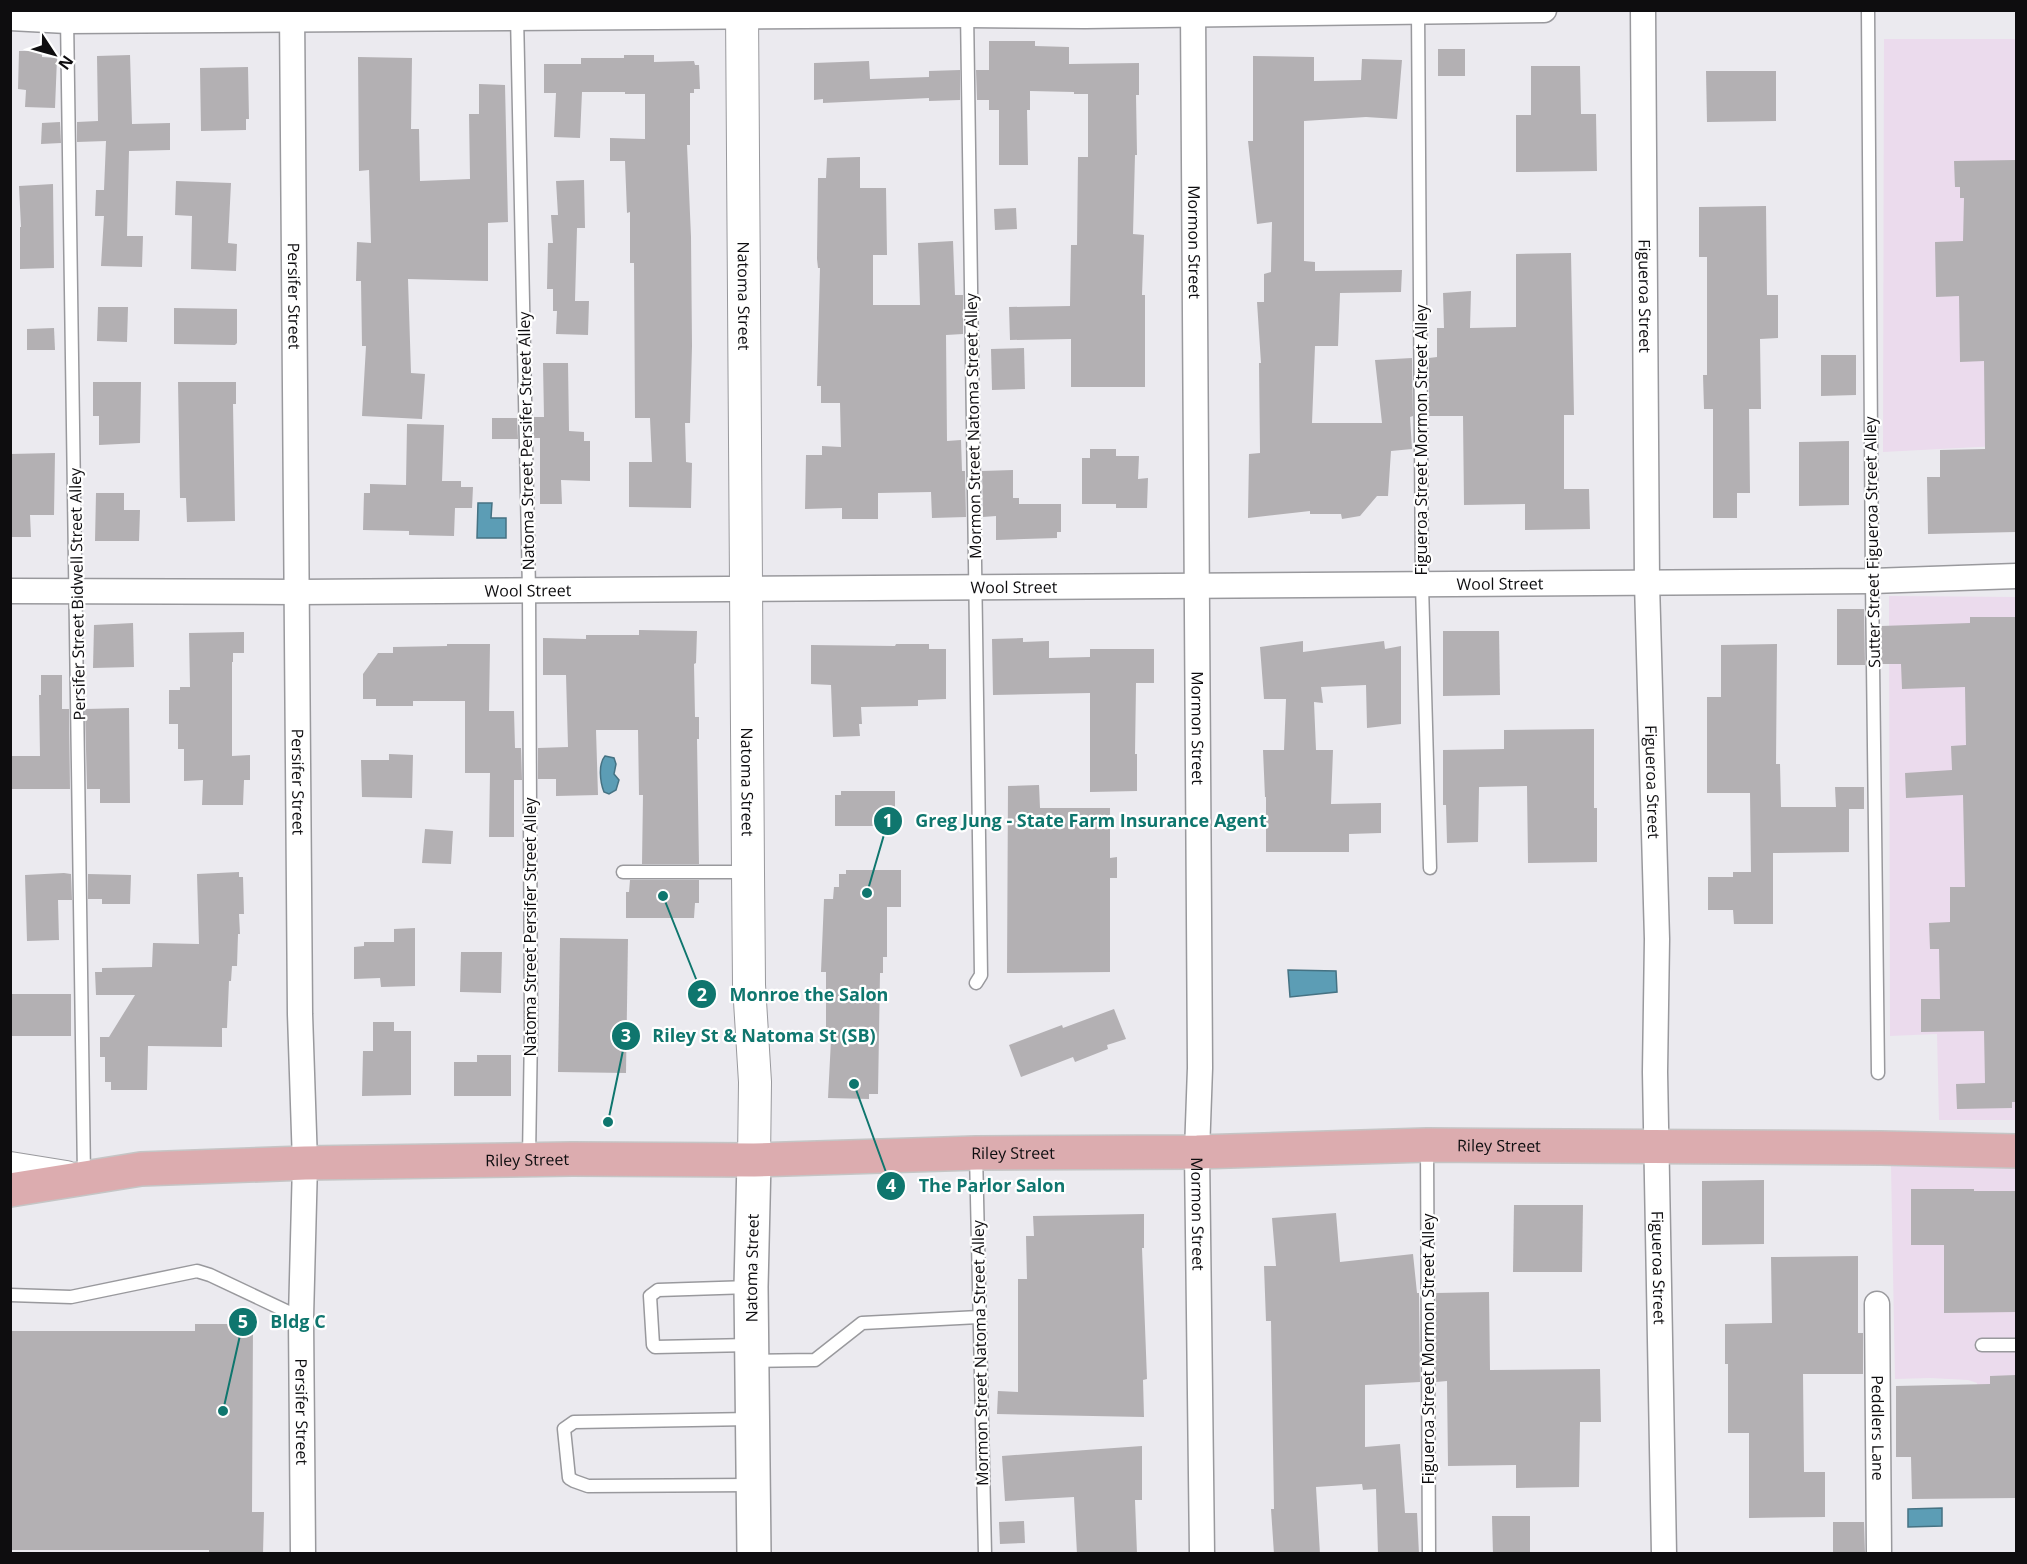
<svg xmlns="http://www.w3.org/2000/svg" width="2027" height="1564" viewBox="0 0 2027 1564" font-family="'Open Sans',sans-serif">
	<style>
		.commercial { fill: #ebdbed }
		.water { fill: #5c9db5; stroke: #457283; stroke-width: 1.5 }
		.building { fill: #b3b0b3 }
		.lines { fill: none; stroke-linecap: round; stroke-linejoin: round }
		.service-casing { stroke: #99999d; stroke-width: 15 }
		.minor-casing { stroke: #99999d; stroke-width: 27 }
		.tertiary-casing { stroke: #99999d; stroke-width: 34 }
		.secondary-casing { stroke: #99999d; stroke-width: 36 }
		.primary-casing { stroke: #c5c5c5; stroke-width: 36 }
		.service { stroke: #fff; stroke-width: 12 }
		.minor { stroke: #fff; stroke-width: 24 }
		.tertiary { stroke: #fff; stroke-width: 32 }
		.secondary { stroke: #fff; stroke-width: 33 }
		.primary { stroke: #dcacaf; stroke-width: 33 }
		.labels { text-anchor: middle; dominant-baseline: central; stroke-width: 4.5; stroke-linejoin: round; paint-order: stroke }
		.street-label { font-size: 16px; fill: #0e0d0f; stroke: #fff }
		.leader { fill: none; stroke: #0f766e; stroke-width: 2 }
		.callout-dot { fill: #0f766e; stroke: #fff; stroke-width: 2 }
		.mark-label { font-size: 18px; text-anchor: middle; font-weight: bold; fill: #fff }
		.callout-label { font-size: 18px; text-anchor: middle; font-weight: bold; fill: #0f766e; stroke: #fff; stroke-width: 4.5; stroke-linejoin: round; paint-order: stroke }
	</style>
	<rect width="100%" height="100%" fill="#ebeaef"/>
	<g class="commercial">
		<polygon points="1884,39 2016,39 2016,445 1883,452"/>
		<polygon points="1889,596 2016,597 2016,1120 1939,1120 1937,1034 1890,1036"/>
		<polygon points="1891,1166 2016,1167 2016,1436 1977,1436 1977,1383 1968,1380 1930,1378 1895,1379"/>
	</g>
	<g class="water">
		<polygon points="478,503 492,503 491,518 506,518 506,538 477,538"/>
		<path d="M605 756 614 758 616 764 614 774 619 780 616 790 609 794 604 792C600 782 598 764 605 756Z"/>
		<polygon points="1288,970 1336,971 1337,992 1290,997"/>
		<polygon points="1942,1508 1942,1526 1908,1527 1908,1509"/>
	</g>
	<g class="building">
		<polygon points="989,41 1035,41 1035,46 1069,47 1069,64 1139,63 1139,95 1136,95 1137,155 1135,155 1133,234 1144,235 1142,295 1145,295 1145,387 1071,387 1071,339 1010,340 1009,307 1070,306 1071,245 1077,245 1078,157 1088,157 1088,94 1074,94 1074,92 1030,91 1030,110 1027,110 1028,165 999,165 999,110 989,110 989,100 977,100 976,70 989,70"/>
		<rect x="1438" y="49" width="27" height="27"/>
		<polygon points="19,51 42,51 42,57 57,58 55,108 25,107 26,90 18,89"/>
		<polygon points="130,55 132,124 170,123 170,150 129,151 127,236 143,236 142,267 101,266 104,216 95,216 96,190 104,190 106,141 77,142 77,122 98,121 97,56"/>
		<polygon points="624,55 654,55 654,62 694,61 695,65 699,65 700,89 694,89 694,93 690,93 690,145 687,145 691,237 692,346 690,423 685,423 686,462 692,463 691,508 629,507 629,462 652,462 650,418 635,418 634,263 630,263 630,212 627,213 625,161 610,161 610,138 645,139 645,94 625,94 625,92 582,92 580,138 554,137 556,93 544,93 544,64 581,64 581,58 624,58"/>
		<polygon points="1253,56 1314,57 1314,81 1361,80 1362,59 1402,60 1397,119 1366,117 1304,121 1304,261 1315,262 1315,271 1402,270 1401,292 1340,293 1338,346 1315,346 1312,423 1382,423 1375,360 1412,358 1413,416 1410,417 1412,449 1391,451 1388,496 1377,496 1360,516 1342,519 1341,514 1310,514 1310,511 1248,518 1249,454 1260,453 1259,363 1261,363 1257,302 1264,302 1264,274 1271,272 1272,222 1257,224 1248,141 1253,141"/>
		<polygon points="358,57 412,58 411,129 419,129 420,181 470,179 469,114 479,114 479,84 505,85 508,222 488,223 488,281 408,279 411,373 425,374 422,419 362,416 366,346 362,346 361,281 356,281 357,242 371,243 369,170 359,171"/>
		<polygon points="869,61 870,79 929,77 929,71 960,70 960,100 929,101 929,98 823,103 823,99 814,100 814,63"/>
		<polygon points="1531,66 1580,66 1581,114 1596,114 1597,171 1516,172 1516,115 1531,115"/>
		<polygon points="248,67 249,119 246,119 246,130 201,131 200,68"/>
		<polygon points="1706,71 1776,71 1776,121 1707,122"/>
		<polygon points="60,122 61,143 41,144 42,123"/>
		<polygon points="860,157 860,188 886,188 887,255 873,255 873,305 920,305 918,243 953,241 955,295 963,295 963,334 946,335 947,441 961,440 962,471 965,471 966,517 932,518 931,492 878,493 878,519 842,519 842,508 805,509 806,455 822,455 822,446 841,447 840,403 821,403 821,386 817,386 820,268 818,268 817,259 818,178 826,178 827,158"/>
		<polygon points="2016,160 2016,532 1928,534 1927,477 1940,477 1940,450 1985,449 1984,361 1960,362 1959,296 1936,297 1935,242 1963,241 1964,198 1960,198 1960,187 1955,187 1954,161"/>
		<polygon points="584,180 585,228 577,228 575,301 589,301 588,335 556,334 557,311 553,311 553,289 547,289 548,243 553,243 551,215 558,215 556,181"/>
		<polygon points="176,181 231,183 228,243 237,244 236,271 191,269 192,216 175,215"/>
		<polygon points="53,184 54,268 20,269 20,227 21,227 19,186"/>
		<polygon points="1766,206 1767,295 1778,295 1778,338 1760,339 1761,409 1749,409 1750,493 1737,493 1737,518 1713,518 1713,409 1704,409 1703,375 1707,375 1707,257 1699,257 1699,207"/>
		<polygon points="1016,208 1017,229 995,230 994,209"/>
		<polygon points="1571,253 1574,415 1564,415 1564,489 1589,489 1590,529 1525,530 1525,504 1464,505 1463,416 1429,416 1429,358 1437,357 1437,328 1444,328 1443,293 1471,291 1470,328 1516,327 1516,254"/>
		<polygon points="98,307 128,307 127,342 97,341"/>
		<polygon points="174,308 237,309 237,343 235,345 174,344"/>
		<polygon points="54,328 55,350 27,350 27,329"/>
		<polygon points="1024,348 1025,389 992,390 991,349"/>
		<polygon points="1821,355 1856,355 1856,395 1821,396"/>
		<polygon points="543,363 568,363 569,431 584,432 584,441 590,441 590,481 561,480 562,504 540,504 540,438 534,438 534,417 544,417"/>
		<polygon points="93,382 141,382 140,443 99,445 99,416 93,416"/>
		<polygon points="178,382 236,382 236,404 233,404 235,521 187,522 186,498 180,498"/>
		<polygon points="492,418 517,418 518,439 492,439"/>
		<polygon points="407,424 444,425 442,481 461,481 461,487 473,487 472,508 455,508 454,536 409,535 409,531 363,530 364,493 370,493 370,484 406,485"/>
		<polygon points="1849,441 1849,505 1799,506 1799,442"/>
		<polygon points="1090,449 1116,449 1116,456 1139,456 1138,479 1148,478 1147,508 1116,508 1116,504 1082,504 1082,458 1090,458"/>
		<polygon points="55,453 54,515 30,515 31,537 10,537 10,454"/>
		<polygon points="1013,470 1013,498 1019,498 1019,504 1061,504 1061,532 1057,532 1057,538 996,540 996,516 983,517 982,471"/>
		<polygon points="96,493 124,493 124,510 140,510 139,541 95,541"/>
		<polygon points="1837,609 1864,609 1865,665 1837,665"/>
		<polygon points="1970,617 2016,617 2016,1102 2012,1102 2012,1108 1957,1109 1956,1084 1985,1083 1984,1031 1921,1032 1921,999 1940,999 1939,949 1930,949 1929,923 1950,922 1950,887 1965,887 1963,795 1906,798 1905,773 1952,770 1951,746 1966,745 1965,687 1902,689 1901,664 1881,664 1881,626 1970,623"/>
		<polygon points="133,623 134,667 93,668 94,625"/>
		<polygon points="639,630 697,631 696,663 694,664 695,717 699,717 699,739 697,739 699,864 642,864 643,795 639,795 638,730 596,730 598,795 556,796 556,779 538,779 538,748 568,747 566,675 543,675 543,638 586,639 586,635 639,635"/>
		<polygon points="1443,631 1499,631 1500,695 1443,696"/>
		<polygon points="244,632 244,653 233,653 233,662 232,662 232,756 250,755 250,780 244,780 243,805 202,805 203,780 184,781 184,749 178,749 178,724 169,724 169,690 180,690 180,687 190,687 189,633"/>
		<polygon points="1023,638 1023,642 1049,641 1049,658 1090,657 1090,649 1154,649 1154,683 1136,683 1135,754 1137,754 1137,791 1090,792 1090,693 993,695 992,639"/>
		<polygon points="1303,641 1303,652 1384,641 1385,649 1401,646 1401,724 1367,728 1366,685 1321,687 1323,703 1314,702 1316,750 1333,750 1331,804 1381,803 1381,833 1349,834 1349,852 1266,852 1266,797 1265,797 1263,750 1284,750 1286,699 1264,699 1260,647"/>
		<polygon points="447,644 490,644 489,711 514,711 515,748 521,748 522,780 514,780 514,837 489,837 490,773 465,773 465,701 413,701 413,706 376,706 376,699 363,699 363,674 378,653 393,653 393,647 447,646"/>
		<polygon points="896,644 929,644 929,649 946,649 946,699 918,700 918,706 861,707 862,724 859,724 860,736 833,737 831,685 811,684 811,645 895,646"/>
		<polygon points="1777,644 1776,764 1780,764 1781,807 1836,807 1835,787 1864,787 1864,809 1849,809 1849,852 1773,853 1773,924 1734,924 1733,910 1708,910 1708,877 1733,877 1733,872 1751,872 1750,793 1707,793 1707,697 1721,697 1721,645"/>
		<polygon points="41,675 62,675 62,709 69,709 70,789 10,789 10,756 40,756 39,695 41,695"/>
		<polygon points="129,708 130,803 100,803 100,789 87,789 85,709"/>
		<polygon points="1594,729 1594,808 1597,808 1597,862 1528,863 1527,786 1479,787 1478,842 1447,843 1446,805 1443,805 1443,750 1504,749 1504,730"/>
		<polygon points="389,754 413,755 412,798 362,797 361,760 389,760"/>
		<polygon points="1039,785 1040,808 1110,808 1110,858 1117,857 1117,878 1110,878 1110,972 1007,973 1008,786"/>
		<polygon points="841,791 895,791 895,826 835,826 835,795 841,795"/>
		<polygon points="425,829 453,831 451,864 422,863"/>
		<polygon points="846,870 901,870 901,907 887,907 887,957 883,957 883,973 880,973 878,1094 869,1094 869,1099 828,1098 831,1040 826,1040 826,972 821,972 824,899 833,899 834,887 839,887 839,874 846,874"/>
		<polygon points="239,872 239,877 243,877 244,914 239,914 240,934 238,934 237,966 232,966 231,981 229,981 227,1028 222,1028 222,1047 148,1046 147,1090 111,1090 111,1082 105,1082 105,1057 100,1057 100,1037 109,1037 135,995 96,995 95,972 102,972 102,968 152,967 153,943 199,944 197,874"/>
		<polygon points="64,873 71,874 72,900 58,900 59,940 27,941 25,875"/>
		<polygon points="88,874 131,875 130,904 102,904 102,899 88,899"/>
		<polygon points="630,880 699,880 699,903 695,903 694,918 626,918 626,892 629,892"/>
		<polygon points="415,928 415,986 381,987 380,978 354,979 354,947 364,946 364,942 394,942 394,929"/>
		<polygon points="560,938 628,939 626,1073 558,1072"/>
		<polygon points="461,952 502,952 501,993 460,992"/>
		<rect x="10" y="994" width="61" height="42"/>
		<polygon points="1114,1009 1126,1039 1107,1045 1108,1049 1075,1062 1073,1057 1021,1077 1009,1045 1062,1025 1063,1028"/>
		<polygon points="373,1022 394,1022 394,1031 411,1031 411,1095 362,1096 363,1051 373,1051"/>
		<polygon points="477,1055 511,1055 511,1096 454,1096 454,1062 477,1062"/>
		<polygon points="1764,1180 1764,1244 1702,1245 1702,1181"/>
		<polygon points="1911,1189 1974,1189 1974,1191 2016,1191 2016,1312 1944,1313 1944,1245 1911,1245"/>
		<polygon points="1514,1205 1583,1205 1582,1272 1513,1272"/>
		<polygon points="1336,1213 1340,1262 1413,1254 1417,1293 1419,1293 1420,1382 1365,1385 1365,1447 1400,1444 1405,1513 1417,1513 1419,1554 1378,1554 1376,1489 1363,1490 1362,1484 1316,1487 1320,1554 1274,1554 1271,1509 1274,1509 1271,1321 1266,1321 1264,1266 1276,1266 1272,1218"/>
		<polygon points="1144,1214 1144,1248 1142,1248 1147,1379 1143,1380 1144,1417 997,1414 998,1391 1018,1392 1018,1279 1027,1279 1026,1236 1034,1236 1033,1216"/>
		<polygon points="1858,1256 1858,1333 1863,1333 1863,1374 1803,1374 1804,1472 1825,1472 1825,1517 1749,1518 1749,1433 1728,1433 1728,1364 1725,1364 1725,1324 1772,1323 1771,1257"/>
		<polygon points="1489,1292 1490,1370 1600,1369 1601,1422 1580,1422 1579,1487 1516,1488 1516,1465 1448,1466 1447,1381 1436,1382 1436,1293"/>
		<polygon points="195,1324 253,1324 252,1512 264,1512 263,1554 209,1554 209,1550 10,1550 10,1331 195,1331"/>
		<polygon points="2016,1375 2016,1498 1912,1499 1911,1457 1896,1457 1896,1386 1990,1384 1990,1376"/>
		<polygon points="1142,1446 1142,1500 1135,1500 1137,1554 1077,1554 1074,1497 1005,1501 1002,1456"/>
		<polygon points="1492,1516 1530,1516 1530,1554 1493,1554"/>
		<polygon points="1024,1521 1025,1543 1000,1544 999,1522"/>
		<polygon points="1833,1522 1864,1522 1865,1554 1833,1554"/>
	</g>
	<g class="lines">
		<g class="service-casing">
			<g id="service">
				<polyline points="1418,10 1422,585 1430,868"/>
				<polyline points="1868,10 1872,581 1878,1073"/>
				<polyline points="967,11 981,975 976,983"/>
				<polyline points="517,15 529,590 531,1030 529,1158"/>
				<polyline points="67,17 84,1176"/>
				<polyline points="623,872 747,872"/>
				<polyline points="1427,1147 1429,1554"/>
				<polyline points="976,1153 985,1554"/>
				<polyline points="750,1287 658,1290 650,1296 653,1345 655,1347 750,1345"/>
				<polyline points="10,1295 71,1297 197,1271 210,1275 301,1318"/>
				<polyline points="1982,1345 2016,1345"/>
				<polyline points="753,1361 815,1360 862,1323 979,1317"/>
				<polyline points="751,1419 574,1422 564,1429 569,1478 574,1481 588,1486 752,1485"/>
			</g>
		</g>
		<g class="minor-casing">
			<g id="minor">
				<path id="s1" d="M292 10 300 1014 305 1163 301 1318 303 1554"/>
				<path id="s2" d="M1193 10 1200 1068 1197 1152 1202 1554"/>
				<path id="s3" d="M1643 10 1647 583 1657 939 1655 1072 1664 1554"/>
				<polyline points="10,18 67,21 967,15 1085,16 1544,10"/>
				<path id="s4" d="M10 591 297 592 1872 581 2016 576"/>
				<path id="s5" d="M1877 1304 1879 1554"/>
			</g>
		</g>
		<g class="tertiary-casing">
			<g id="tertiary">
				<path id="s6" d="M742 10 748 872 749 985 755 1082 754 1160"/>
				<polyline points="10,1168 66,1177"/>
			</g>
		</g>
		<g class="secondary-casing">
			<g id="secondary">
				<path id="s7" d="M754 1554 751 1287 754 1160"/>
			</g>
		</g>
		<g class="primary-casing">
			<g id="primary">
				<path id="s8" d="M10 1190 141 1169 305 1163 572 1159 754 1160 976 1153 1197 1152 1427 1145 1881 1148 2016 1151"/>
			</g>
		</g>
		<use href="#service" class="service"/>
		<use href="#minor" class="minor"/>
		<use href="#tertiary" class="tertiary"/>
		<use href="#secondary" class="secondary"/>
		<use href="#primary" class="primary"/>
	</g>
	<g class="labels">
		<g class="street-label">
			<text stroke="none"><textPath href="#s2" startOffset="232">Mormon Street</textPath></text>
			<text stroke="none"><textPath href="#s1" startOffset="286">Persifer Street</textPath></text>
			<text stroke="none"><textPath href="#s6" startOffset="286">Natoma Street</textPath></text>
			<text stroke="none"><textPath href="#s3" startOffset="286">Figueroa Street</textPath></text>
			<text transform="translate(973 426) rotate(-91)">Mormon Street Natoma Street Alley</text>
			<text transform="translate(1421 440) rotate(-90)">Figueroa Street Mormon Street Alley</text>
			<text transform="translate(526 441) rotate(-91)">Natoma Street Persifer Street Alley</text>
			<text transform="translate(1872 542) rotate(-91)">Sutter Street Figueroa Street Alley</text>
			<text stroke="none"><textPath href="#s4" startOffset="1490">Wool Street</textPath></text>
			<text stroke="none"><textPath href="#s4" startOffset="1004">Wool Street</textPath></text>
			<text stroke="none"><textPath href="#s4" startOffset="518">Wool Street</textPath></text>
			<text transform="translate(77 594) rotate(-91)">Persifer Street Bidwell Street Alley</text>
			<text stroke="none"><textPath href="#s2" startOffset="718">Mormon Street</textPath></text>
			<text stroke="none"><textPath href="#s1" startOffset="772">Persifer Street</textPath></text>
			<text stroke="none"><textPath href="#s6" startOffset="772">Natoma Street</textPath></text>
			<text stroke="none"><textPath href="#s3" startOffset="772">Figueroa Street</textPath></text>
			<text transform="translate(530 927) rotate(-90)">Natoma Street Persifer Street Alley</text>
			<text stroke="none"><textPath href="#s8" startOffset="1491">Riley Street</textPath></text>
			<text stroke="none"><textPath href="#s8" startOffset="1005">Riley Street</textPath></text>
			<text stroke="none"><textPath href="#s8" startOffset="519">Riley Street</textPath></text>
			<text stroke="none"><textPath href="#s2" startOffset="1204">Mormon Street</textPath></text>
			<text stroke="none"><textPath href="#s7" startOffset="286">Natoma Street</textPath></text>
			<text stroke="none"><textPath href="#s3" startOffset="1258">Figueroa Street</textPath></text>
			<text transform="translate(1428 1349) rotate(-90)">Figueroa Street Mormon Street Alley</text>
			<text transform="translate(980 1353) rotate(-91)">Mormon Street Natoma Street Alley</text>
			<text stroke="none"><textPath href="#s1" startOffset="1402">Persifer Street</textPath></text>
			<text stroke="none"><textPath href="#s5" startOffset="124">Peddlers Lane</textPath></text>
		</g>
	</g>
	<path class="leader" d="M867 893L888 821M663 896L702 994M608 1122L626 1036M854 1084L891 1186M223 1411L243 1322"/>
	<g class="callout-dot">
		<circle cx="867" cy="893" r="6"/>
		<circle cx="663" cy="896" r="6"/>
		<circle cx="608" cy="1122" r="6"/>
		<circle cx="854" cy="1084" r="6"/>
		<circle cx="223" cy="1411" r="6"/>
		<circle cx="888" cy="821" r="15"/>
		<circle cx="702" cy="994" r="15"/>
		<circle cx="626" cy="1036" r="15"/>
		<circle cx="891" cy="1186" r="15"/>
		<circle cx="243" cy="1322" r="15"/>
	</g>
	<g class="mark-label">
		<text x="888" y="827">1</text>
		<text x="702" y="1001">2</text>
		<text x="626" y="1042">3</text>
		<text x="891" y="1192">4</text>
		<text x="243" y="1328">5</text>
	</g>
	<g class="callout-label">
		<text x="1091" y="827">Greg Jung - State Farm Insurance Agent</text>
		<text x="809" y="1001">Monroe the Salon</text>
		<text x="764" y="1042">Riley St &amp; Natoma St (SB)</text>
		<text x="992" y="1192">The Parlor Salon</text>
		<text x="298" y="1328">Bldg C</text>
	</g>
	<rect width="2027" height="1564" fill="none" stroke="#0e0d0f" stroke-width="24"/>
	<g transform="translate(54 54) rotate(126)" stroke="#ffffff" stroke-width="4.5" paint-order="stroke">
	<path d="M0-4.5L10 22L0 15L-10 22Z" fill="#0e0d0f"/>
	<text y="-9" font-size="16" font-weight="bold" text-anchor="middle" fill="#0e0d0f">N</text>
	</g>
</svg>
